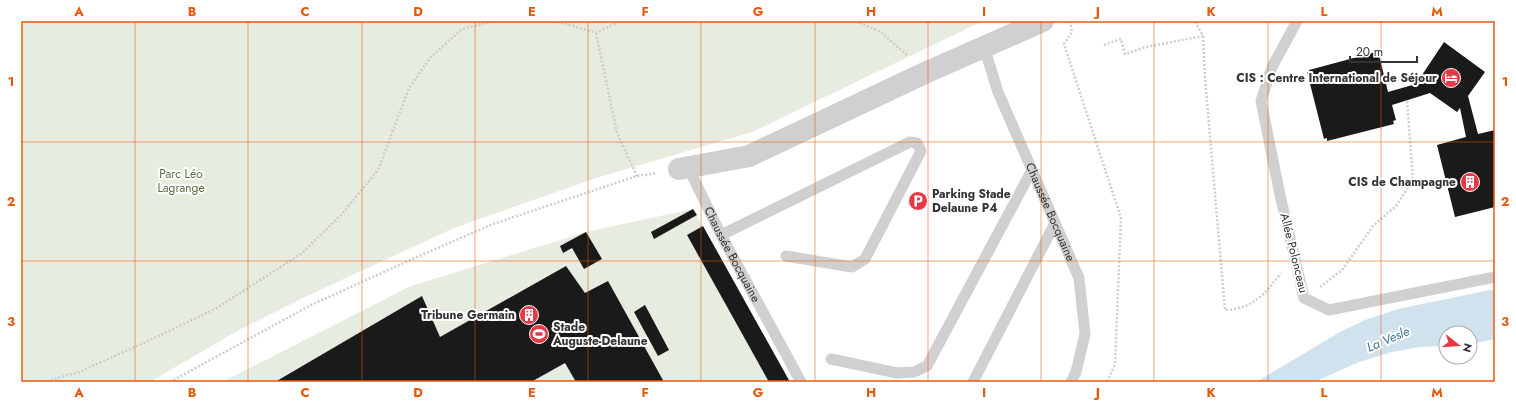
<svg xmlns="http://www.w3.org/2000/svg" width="1516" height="403" viewBox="0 0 1516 403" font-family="Jost,sans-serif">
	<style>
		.green { fill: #e6ecdf }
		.water { fill: #cfe2ee }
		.building { fill: #1a1a1a }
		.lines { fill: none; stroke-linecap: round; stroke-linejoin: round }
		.path { stroke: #cdcdcd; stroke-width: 2.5; stroke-dasharray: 2 2; stroke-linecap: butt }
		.service { stroke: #d0d0d0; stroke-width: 11 }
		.minor { stroke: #d0d0d0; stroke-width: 22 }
		.grid { fill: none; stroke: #e8590c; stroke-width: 1; stroke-opacity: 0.55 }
		.labels { text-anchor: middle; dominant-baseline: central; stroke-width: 4; stroke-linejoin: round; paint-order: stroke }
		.poi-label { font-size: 12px; font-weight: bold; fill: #333; stroke: #fff; text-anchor: end }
		.park-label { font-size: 12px; fill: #56703f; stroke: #fff }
		.street-label { font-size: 12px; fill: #333; stroke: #fff }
		.water-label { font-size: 13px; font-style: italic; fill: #3f7597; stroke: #fff }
		.neatline { fill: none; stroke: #e8590c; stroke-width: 1.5 }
		.grid-label { font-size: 13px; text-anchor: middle; font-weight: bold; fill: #e8590c }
	</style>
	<rect width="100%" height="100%" fill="#fff"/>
	<g class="green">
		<polygon points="21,21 983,21 752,132 596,178 454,228 305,297 237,331 150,382 21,382"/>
		<polygon points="693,209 789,382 222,382 411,286 586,232"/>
	</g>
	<polygon class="water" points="1495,289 1495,339 1470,344 1470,333 1446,333 1446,346 1420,347 1392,352 1359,362 1314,382 1256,382 1340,332 1365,320 1398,309"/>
	<g class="building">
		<polygon points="1444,42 1485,72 1468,96 1478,134 1495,130 1495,207 1455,217 1437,145 1466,137 1460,108 1457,112 1430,93 1392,105 1396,120 1393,121 1394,124 1327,141 1327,138 1324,139 1307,72 1309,72 1309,70 1376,52 1377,55 1379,55 1388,92 1416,84"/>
		<polygon points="693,209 697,215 654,239 651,232"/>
		<polygon points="703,226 790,382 769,382 687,235"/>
		<polygon points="586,232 602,259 584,269 572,248 563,253 560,246"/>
		<polygon points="566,266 585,293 608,281 664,382 576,382 565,363 531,382 275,382 422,296 440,337"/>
		<polygon points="645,305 669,350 658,356 634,312"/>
	</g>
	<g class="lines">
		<g class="path">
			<polyline points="541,21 560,22 596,33 620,21"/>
			<polyline points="856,21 881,32 908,56"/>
			<polyline points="1070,21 1072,32 1064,44 1121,218 1115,364 1107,382"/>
			<polyline points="596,33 617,133 637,176"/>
			<path d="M1203 36 1205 78 1225 310C1253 309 1265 294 1281 273"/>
			<polyline points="1104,45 1121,39 1125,54 1146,47 1203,36 1195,21"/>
			<polyline points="1320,287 1342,270 1373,226 1396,206 1413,180 1407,100"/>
			<polyline points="43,382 79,372 148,341 215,309 301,254 341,215 378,170 409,88 431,57 462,29 495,21"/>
			<polyline points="170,382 311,305 417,257 493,224 637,176 657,173"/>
		</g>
		<g class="service">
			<polyline points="1297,21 1272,67 1261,101 1280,195 1304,298 1329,310 1495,277"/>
			<path id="s1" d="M984 47 998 92 1079 278 1085 334 1076 372 1071 382"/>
			<path id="s2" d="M688 167 721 235 801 382"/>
			<polyline points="721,235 910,142 917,143 921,151 865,259 852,267 786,256"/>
			<polyline points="831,359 897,373 914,372 927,366 1032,170"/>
			<polyline points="973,382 1055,223"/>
		</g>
		<polyline class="minor" points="679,169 749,156 927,72 1043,21"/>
	</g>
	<path class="grid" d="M135 21V382M248 21V382M362 21V382M475 21V382M588 21V382M701 21V382M815 21V382M928 21V382M1041 21V382M1154 21V382M1268 21V382M1381 21V382M21 142H1495M21 261H1495"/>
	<defs>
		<g id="hotel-disc" transform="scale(1)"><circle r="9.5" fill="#e63946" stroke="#fff"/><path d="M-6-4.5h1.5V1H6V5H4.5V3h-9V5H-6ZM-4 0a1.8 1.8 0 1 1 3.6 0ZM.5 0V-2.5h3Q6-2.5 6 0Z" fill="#fff"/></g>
		<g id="building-disc" transform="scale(1)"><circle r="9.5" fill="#e63946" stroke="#fff"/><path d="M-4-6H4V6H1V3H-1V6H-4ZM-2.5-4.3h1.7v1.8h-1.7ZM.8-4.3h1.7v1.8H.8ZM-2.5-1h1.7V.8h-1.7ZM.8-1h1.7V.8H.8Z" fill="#fff"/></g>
		<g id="parking-disc" transform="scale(1)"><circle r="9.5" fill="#e63946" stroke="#fff"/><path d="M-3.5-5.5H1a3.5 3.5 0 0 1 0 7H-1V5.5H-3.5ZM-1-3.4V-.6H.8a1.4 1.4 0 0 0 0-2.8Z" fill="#fff"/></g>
		<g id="stadium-disc" transform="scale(1)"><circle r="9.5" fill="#e63946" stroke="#fff"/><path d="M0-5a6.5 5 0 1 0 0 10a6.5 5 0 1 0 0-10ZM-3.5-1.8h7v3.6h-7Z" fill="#fff"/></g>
	</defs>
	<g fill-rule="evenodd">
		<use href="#hotel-disc" x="1451" y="78"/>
		<use href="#building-disc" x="1470" y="182"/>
		<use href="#parking-disc" x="918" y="201"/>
		<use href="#building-disc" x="529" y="315"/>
		<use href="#stadium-disc" x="539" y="334"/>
	</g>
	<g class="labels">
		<g class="poi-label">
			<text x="1437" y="78">CIS : Centre International de Séjour</text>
			<text x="1456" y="182">CIS de Champagne</text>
			<text x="932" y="194" text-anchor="start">Parking Stade<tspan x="932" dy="14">Delaune P4</tspan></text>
			<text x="515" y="315">Tribune Germain</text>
			<text x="553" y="327" text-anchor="start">Stade<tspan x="553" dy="14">Auguste-Delaune</tspan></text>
		</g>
		<g class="park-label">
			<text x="181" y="174">Parc Léo<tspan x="181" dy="14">Lagrange</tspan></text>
		</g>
		<g class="street-label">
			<text stroke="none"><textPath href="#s1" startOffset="178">Chaussée Bocquaine</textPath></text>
			<text transform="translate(1294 253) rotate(76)">Allée Polonceau</text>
			<text stroke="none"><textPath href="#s2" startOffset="98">Chaussée Bocquaine</textPath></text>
		</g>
		<g class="water-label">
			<text transform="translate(1388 339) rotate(-23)">La Vesle</text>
		</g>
	</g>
	<rect width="1516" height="403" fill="none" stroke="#ffffff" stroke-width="44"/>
	<g transform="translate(1458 345) rotate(107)"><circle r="19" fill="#ffffff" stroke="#adadad"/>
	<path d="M0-3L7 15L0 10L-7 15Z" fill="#e63946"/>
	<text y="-6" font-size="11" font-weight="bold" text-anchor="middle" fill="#333333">N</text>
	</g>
	<path d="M1350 56v6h67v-6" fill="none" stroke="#333333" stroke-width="2"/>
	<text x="1356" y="56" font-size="12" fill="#333333" stroke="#ffffff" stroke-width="3" paint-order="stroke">20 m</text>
	<rect x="22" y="22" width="1472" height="359" class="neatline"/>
	<g class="grid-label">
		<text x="79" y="16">A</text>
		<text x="192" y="16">B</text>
		<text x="305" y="16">C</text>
		<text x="418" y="16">D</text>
		<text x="532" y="16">E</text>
		<text x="645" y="16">F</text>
		<text x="758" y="16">G</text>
		<text x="871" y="16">H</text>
		<text x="984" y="16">I</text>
		<text x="1098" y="16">J</text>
		<text x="1211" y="16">K</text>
		<text x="1324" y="16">L</text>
		<text x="1437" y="16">M</text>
		<text x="11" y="86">1</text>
		<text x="1505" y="86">1</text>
		<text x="11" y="206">2</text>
		<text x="1505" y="206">2</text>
		<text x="11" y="326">3</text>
		<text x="1505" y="326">3</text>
		<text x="79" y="397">A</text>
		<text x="192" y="397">B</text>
		<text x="305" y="397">C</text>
		<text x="418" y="397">D</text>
		<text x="532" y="397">E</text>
		<text x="645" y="397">F</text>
		<text x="758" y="397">G</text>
		<text x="871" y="397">H</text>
		<text x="984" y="397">I</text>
		<text x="1098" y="397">J</text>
		<text x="1211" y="397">K</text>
		<text x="1324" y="397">L</text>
		<text x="1437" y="397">M</text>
	</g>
</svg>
